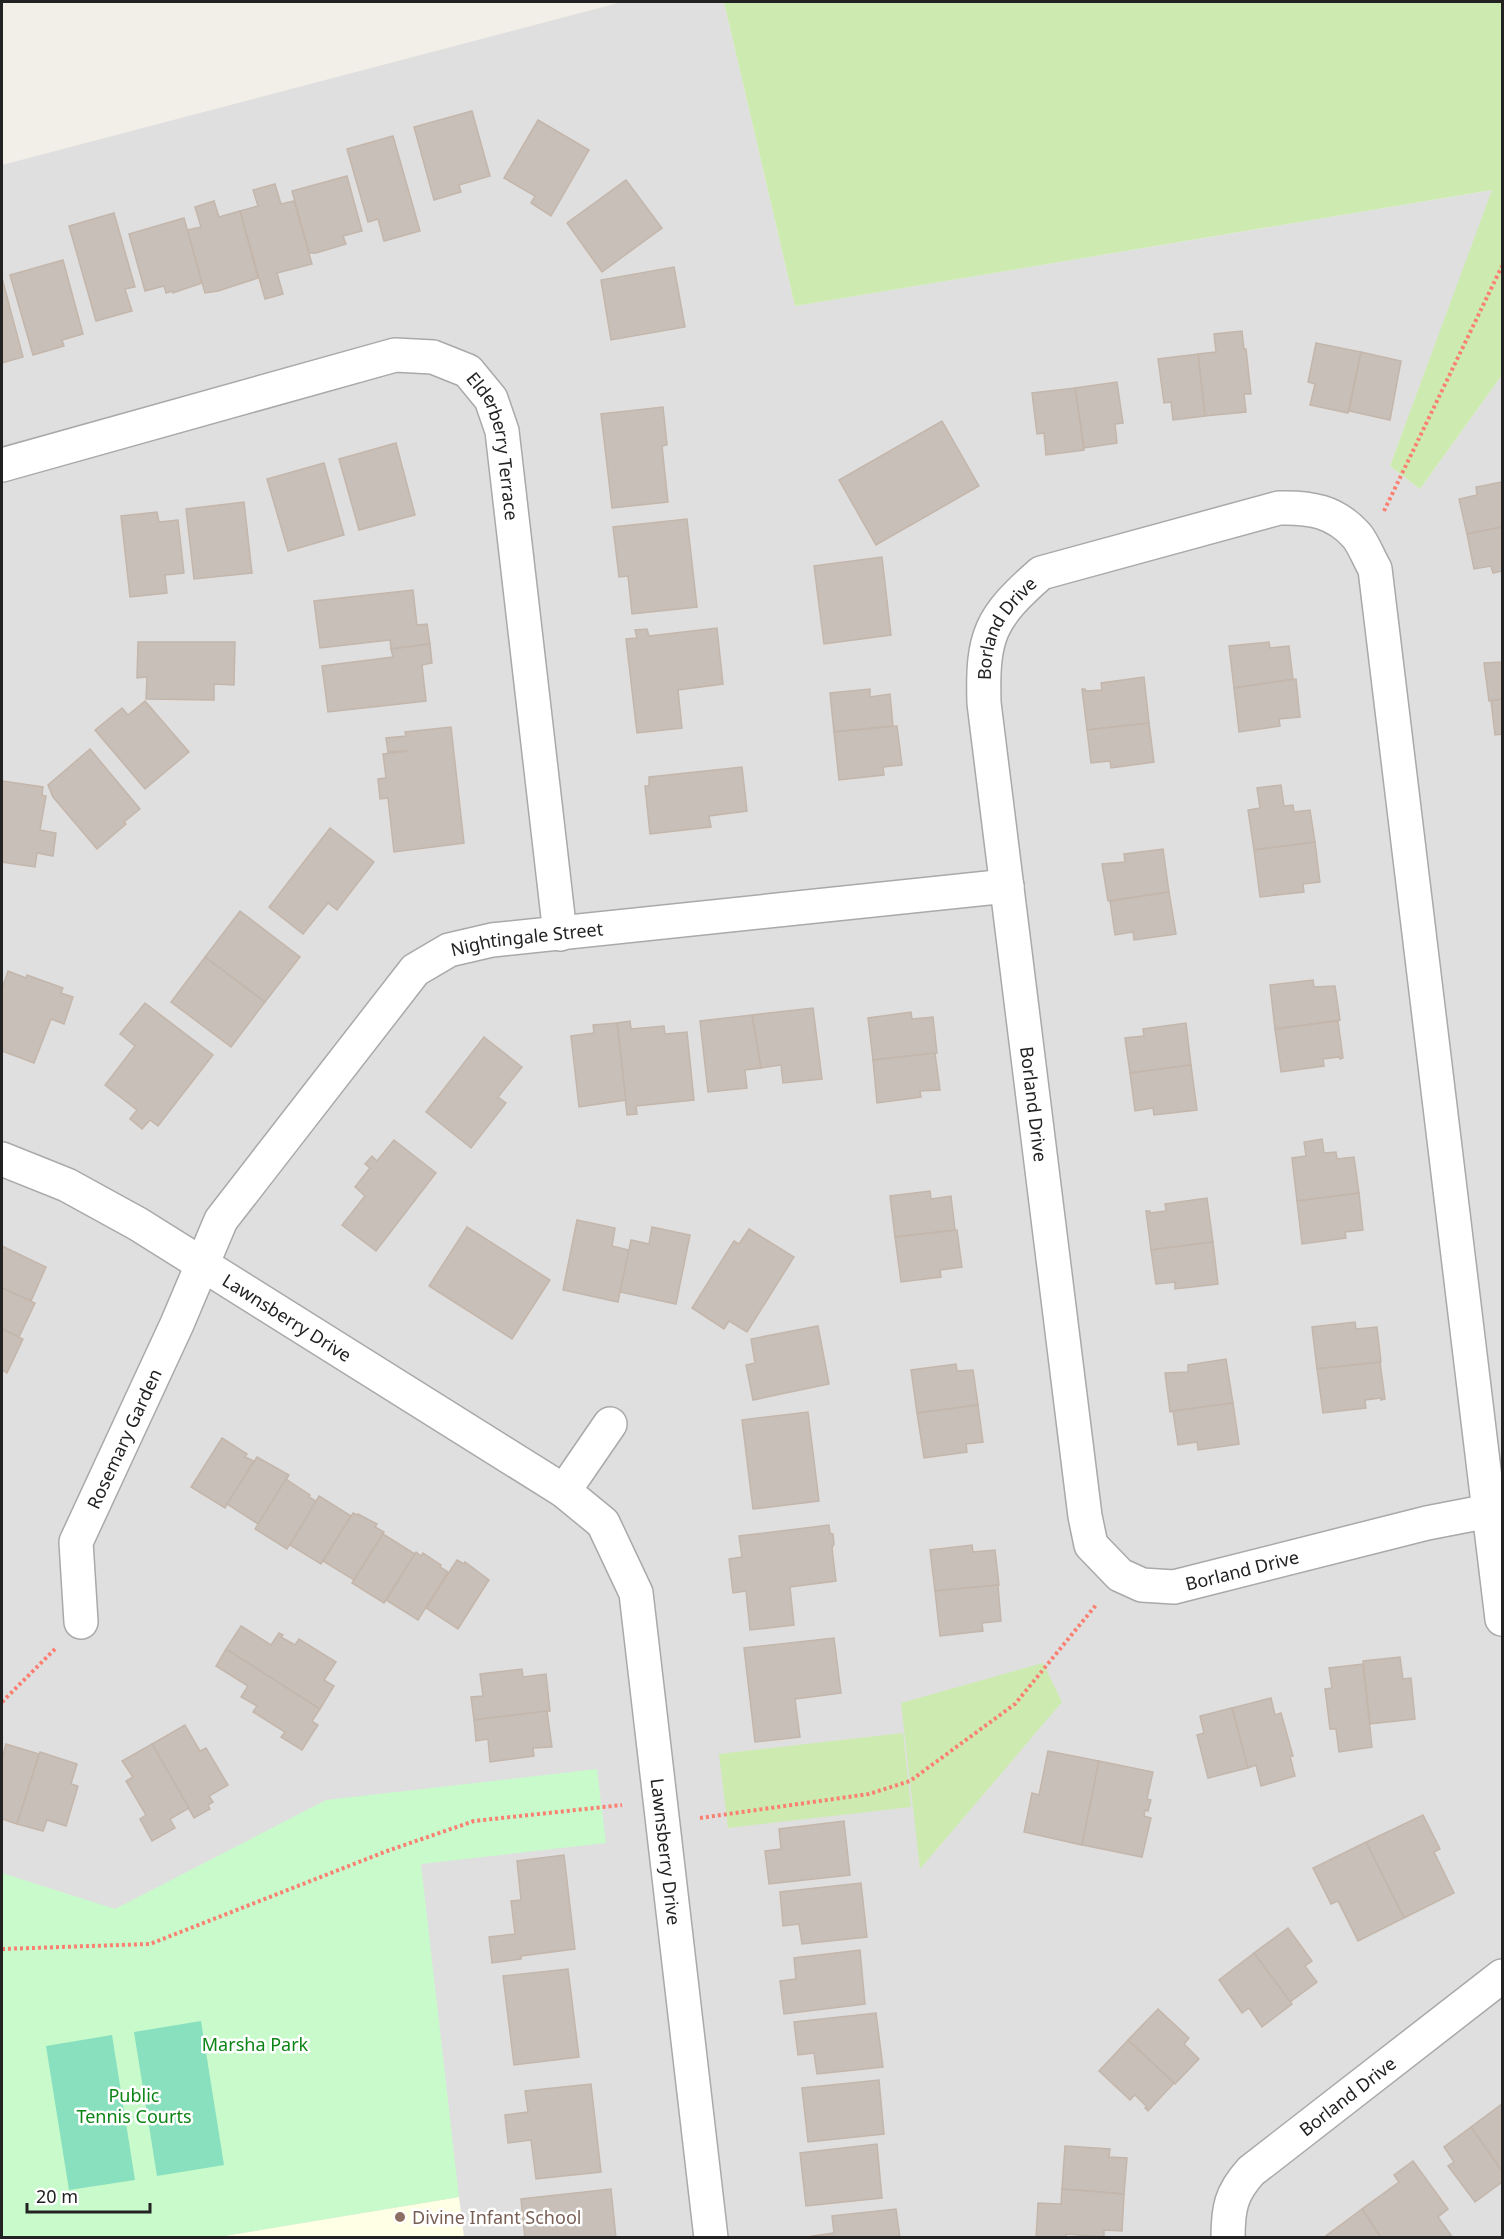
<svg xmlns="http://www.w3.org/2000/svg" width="1504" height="2239" viewBox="0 0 1504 2239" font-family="'Noto Sans',sans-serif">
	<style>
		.residential { fill: #e0dfdf }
		.education { fill: #ffffe5 }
		.grass { fill: #cdebb0 }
		.park { fill: #c8facc }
		.pitch { fill: #88e0be }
		.building { fill: #c7bfb8; stroke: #c4b6ab; stroke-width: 1.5 }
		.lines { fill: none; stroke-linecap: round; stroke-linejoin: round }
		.street-casing { stroke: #a9a9a9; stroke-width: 36 }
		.path { stroke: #fa8072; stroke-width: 4; stroke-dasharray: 3 3; stroke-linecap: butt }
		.street { stroke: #fff; stroke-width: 33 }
		.education-dot { fill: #8d6e63; stroke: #fff; stroke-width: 2 }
		.labels { text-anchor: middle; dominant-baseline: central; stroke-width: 5; stroke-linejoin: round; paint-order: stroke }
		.street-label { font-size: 18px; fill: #222; stroke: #fff }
		.park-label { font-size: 18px; fill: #0c8416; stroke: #fff }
		.education-label { font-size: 18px; fill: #785e54; stroke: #fff; text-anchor: start }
	</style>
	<rect width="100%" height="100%" fill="#f2efe9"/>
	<polygon class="residential" points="622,2 724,2 795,306 1493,190 1390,466 1420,489 1502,375 1502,2237 2,2238 2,165"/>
	<polygon class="education" points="459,2197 464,2237 218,2237"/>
	<g class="grass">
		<polygon points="724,2 1502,2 1502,375 1420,489 1390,466 1492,190 795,306"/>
		<polygon points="1043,1663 1062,1702 920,1869 901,1703"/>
		<polygon points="903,1733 911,1807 728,1828 719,1754"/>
	</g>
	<polygon class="park" points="597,1769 606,1843 421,1864 459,2197 218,2237 2,2237 2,1873 115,1909 326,1800"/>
	<g class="pitch">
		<polygon points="201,2021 224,2165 157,2176 134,2032"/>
		<polygon points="112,2035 135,2180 69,2190 46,2046"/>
	</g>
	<g class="building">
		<polygon points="472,111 490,176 459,185 461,192 434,200 414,127"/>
		<polygon points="538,120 589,150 551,216 531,203 535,196 504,178"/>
		<polygon points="393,136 420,231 384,241 378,219 368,222 347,149"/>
		<polygon points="347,176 362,231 343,236 346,244 316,253 309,253 292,191"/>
		<polygon points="626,180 662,228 602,272 567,223"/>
		<polygon points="275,184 281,204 294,201 312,264 277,273 283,294 265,299 240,211 258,206 253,190"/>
		<polygon points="214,201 219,217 240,211 258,278 218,291 205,293 187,230 201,227 195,207"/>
		<polygon points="114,213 135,287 125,289 132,311 96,321 69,226"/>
		<polygon points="184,218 202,283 173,293 173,291 166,293 164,286 145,291 129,234"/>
		<polygon points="63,260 83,334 62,340 64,346 33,355 10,275"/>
		<polygon points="674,267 685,327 611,340 601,280"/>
		<polygon points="2,278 23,357 2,363"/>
		<polygon points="1242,331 1244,349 1246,349 1251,394 1244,394 1246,412 1205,416 1198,354 1216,352 1214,334"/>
		<polygon points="1316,343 1361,352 1348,413 1310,405 1315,384 1308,382"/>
		<polygon points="1361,352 1401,361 1390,420 1349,411"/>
		<polygon points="1198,354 1205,416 1173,420 1171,402 1164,403 1158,359"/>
		<polygon points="1117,382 1123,423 1115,424 1117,443 1084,448 1075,388"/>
		<polygon points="1075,388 1084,450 1046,455 1044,433 1037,434 1032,393"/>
		<polygon points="663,407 667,445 662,446 668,502 612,508 601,414"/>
		<polygon points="942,421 979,486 876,545 839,480"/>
		<polygon points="396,443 415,515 359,530 339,459"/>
		<polygon points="324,463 344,535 288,551 267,479"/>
		<polygon points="1502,482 1502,527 1467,534 1459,499 1477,495 1476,487"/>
		<polygon points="244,502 252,573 194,579 186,509"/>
		<polygon points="157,512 159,522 178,520 184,573 165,575 167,593 130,597 121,516"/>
		<polygon points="687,519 697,607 632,614 628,576 619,577 613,527"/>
		<polygon points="1502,527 1502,571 1493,573 1491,566 1474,569 1467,534"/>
		<polygon points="882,557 891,635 824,644 814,566"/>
		<polygon points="413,590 417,625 427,624 430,644 391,649 390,640 320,648 314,601"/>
		<polygon points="717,628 723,684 678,690 682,728 637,733 626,639 637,638 635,630 647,629 649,636"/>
		<polygon points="138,642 235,642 234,685 214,684 214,700 146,699 147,677 137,678"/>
		<polygon points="1269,642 1270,648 1289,646 1293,679 1234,688 1229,646"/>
		<polygon points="430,644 432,663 422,665 426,701 328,712 322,666 393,657 391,649"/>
		<polygon points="1502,662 1502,699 1489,701 1484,663"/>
		<polygon points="1144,677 1149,723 1087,730 1082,689 1085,689 1085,691 1102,690 1101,683"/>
		<polygon points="1296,679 1300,717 1279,719 1280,726 1239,732 1234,688"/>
		<polygon points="870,689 870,697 890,694 893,726 834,732 830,693"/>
		<polygon points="1502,699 1502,734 1495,735 1491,701"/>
		<polygon points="145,701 189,752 145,789 95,730 122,708 128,715"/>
		<polygon points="1149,723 1154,762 1111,768 1110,761 1091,763 1087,730"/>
		<polygon points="897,726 902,765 883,767 884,775 839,780 834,732"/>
		<polygon points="451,727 464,843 394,852 388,798 380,799 378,779 386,778 383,754 408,751 388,752 386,738 406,736 405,732"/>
		<polygon points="90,749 140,809 124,822 126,824 97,849 53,797 48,785"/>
		<polygon points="742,767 747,811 709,816 711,827 650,834 645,786 649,786 649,777"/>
		<polygon points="2,781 43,787 42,795 46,796 40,830 56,833 53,856 37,853 35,867 2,862"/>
		<polygon points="1281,785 1284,806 1293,805 1294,812 1310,810 1315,842 1254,850 1248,810 1260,808 1257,788"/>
		<polygon points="330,828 374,862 337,910 328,903 303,934 269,907"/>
		<polygon points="1315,842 1320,882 1303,884 1304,892 1260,897 1254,850"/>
		<polygon points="1163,849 1169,892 1108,901 1102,864 1125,862 1124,854"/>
		<polygon points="1169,892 1176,934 1134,940 1133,932 1115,935 1110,901"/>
		<polygon points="240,911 300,957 265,1002 205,957"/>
		<polygon points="205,957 265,1002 231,1047 171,1002"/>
		<polygon points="8,971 26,978 27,975 63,988 61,993 73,997 64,1024 51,1019 34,1063 2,1051 2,989"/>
		<polygon points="1313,980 1314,987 1335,986 1340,1020 1275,1029 1270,985"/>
		<polygon points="145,1003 213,1055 158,1126 150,1120 142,1129 130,1119 137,1110 105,1085 135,1046 120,1034"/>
		<polygon points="813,1008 822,1079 783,1083 781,1065 761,1068 752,1015"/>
		<polygon points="911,1012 912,1019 933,1017 937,1053 873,1060 868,1018"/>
		<polygon points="752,1015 761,1068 745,1070 747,1088 708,1092 700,1021"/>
		<polygon points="630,1021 631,1029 664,1026 665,1034 687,1032 694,1100 636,1106 637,1114 627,1115 617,1023"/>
		<polygon points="1338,1021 1343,1058 1340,1059 1339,1057 1323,1059 1324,1066 1281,1072 1275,1029"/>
		<polygon points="617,1023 626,1100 579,1107 571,1036 594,1033 593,1025"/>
		<polygon points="1186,1023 1191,1065 1130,1073 1125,1038 1144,1036 1143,1029"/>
		<polygon points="484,1037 522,1067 498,1097 506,1103 471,1148 426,1112"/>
		<polygon points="935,1053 940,1090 920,1091 921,1097 877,1103 873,1060"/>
		<polygon points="1191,1065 1197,1110 1154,1115 1153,1108 1135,1111 1130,1073"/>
		<polygon points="1322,1139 1324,1153 1336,1152 1337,1159 1354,1157 1359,1193 1297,1201 1292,1158 1306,1156 1304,1142"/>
		<polygon points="394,1140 436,1173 376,1251 342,1225 365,1196 355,1187 370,1168 365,1164 372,1156 377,1161"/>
		<polygon points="930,1191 931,1199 951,1196 955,1230 895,1237 890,1196"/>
		<polygon points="1359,1193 1363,1230 1345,1232 1346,1238 1302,1244 1297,1201"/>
		<polygon points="1207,1198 1213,1242 1151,1250 1146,1211 1150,1211 1150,1213 1166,1211 1165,1204"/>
		<polygon points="577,1220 615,1228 612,1246 629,1250 618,1302 563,1290"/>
		<polygon points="467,1227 550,1280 512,1339 429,1286"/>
		<polygon points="652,1227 690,1235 676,1304 620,1292 631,1240 649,1244"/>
		<polygon points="749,1229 794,1257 747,1332 729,1321 724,1329 692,1308 734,1241 739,1244"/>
		<polygon points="957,1230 962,1267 940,1270 941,1277 901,1282 895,1237"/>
		<polygon points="1213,1242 1218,1284 1175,1289 1175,1282 1156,1284 1151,1250"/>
		<polygon points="2,1246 46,1267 31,1301 2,1288"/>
		<polygon points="2,1288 35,1303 19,1337 2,1329"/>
		<polygon points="1355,1322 1356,1329 1377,1327 1381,1362 1317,1369 1312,1327"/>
		<polygon points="818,1326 829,1384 753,1400 746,1365 755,1363 751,1339"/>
		<polygon points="2,1329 23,1339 7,1373 2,1370"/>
		<polygon points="1226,1359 1233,1403 1170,1412 1165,1373 1188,1372 1188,1365"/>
		<polygon points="1380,1362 1385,1399 1381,1400 1381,1398 1365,1400 1366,1408 1323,1413 1317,1369"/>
		<polygon points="956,1364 957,1371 973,1370 978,1405 917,1413 911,1370"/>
		<polygon points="1233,1403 1239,1444 1198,1450 1197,1442 1178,1445 1173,1411"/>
		<polygon points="978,1405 983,1442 966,1444 967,1452 924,1458 917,1413"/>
		<polygon points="808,1412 819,1501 753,1509 742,1420"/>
		<polygon points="222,1438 247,1454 245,1457 254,1461 225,1508 191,1487"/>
		<polygon points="257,1457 289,1475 258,1524 227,1504"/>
		<polygon points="286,1479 310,1495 309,1497 317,1502 287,1549 255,1529"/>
		<polygon points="319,1496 351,1516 321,1564 290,1545"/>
		<polygon points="353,1513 357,1515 358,1514 377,1524 375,1527 384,1532 354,1580 323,1561"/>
		<polygon points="829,1525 830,1533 833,1534 834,1544 832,1548 836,1581 790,1587 794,1625 750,1630 746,1591 733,1593 729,1559 742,1557 739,1536"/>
		<polygon points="383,1534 415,1554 384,1603 352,1583"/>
		<polygon points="972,1545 973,1552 995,1550 999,1585 935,1591 930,1550"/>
		<polygon points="416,1552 421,1556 423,1553 441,1565 440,1567 448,1572 418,1620 386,1600"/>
		<polygon points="457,1560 464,1564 465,1562 489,1580 458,1629 426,1608"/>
		<polygon points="998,1585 1001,1621 982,1623 983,1631 940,1636 935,1591"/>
		<polygon points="241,1626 271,1645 279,1633 283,1635 281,1637 295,1645 299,1639 336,1662 324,1680 334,1686 320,1709 226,1649"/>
		<polygon points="834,1638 841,1693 795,1699 800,1737 755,1742 744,1648"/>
		<polygon points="226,1649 320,1709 312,1721 318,1725 302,1750 281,1737 285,1732 253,1712 257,1706 241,1697 248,1686 216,1666"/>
		<polygon points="1400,1657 1403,1679 1411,1678 1415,1719 1370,1724 1363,1661"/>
		<polygon points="1363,1664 1372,1747 1339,1752 1336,1729 1330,1729 1325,1689 1332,1688 1329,1668"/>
		<polygon points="522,1669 523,1677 546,1674 550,1711 474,1720 471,1697 483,1696 480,1674"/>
		<polygon points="1271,1698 1275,1715 1281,1713 1293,1756 1290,1756 1295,1776 1261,1786 1256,1765 1248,1768 1232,1708"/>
		<polygon points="1232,1708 1248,1768 1208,1778 1197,1735 1204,1733 1200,1716"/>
		<polygon points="547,1711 552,1747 533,1748 534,1756 490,1762 488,1739 476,1741 474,1720"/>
		<polygon points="185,1725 200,1751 206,1748 228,1785 209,1796 213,1802 208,1805 210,1809 194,1818 152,1744"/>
		<polygon points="6,1744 39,1754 17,1824 2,1819 2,1754 3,1755"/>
		<polygon points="152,1744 189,1808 170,1819 175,1828 152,1841 140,1819 146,1815 126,1781 133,1777 122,1761"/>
		<polygon points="1048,1751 1099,1761 1082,1845 1024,1832 1032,1793 1039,1795"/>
		<polygon points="40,1752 77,1764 71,1784 78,1786 66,1826 47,1820 43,1831 17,1824"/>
		<polygon points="1099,1761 1153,1772 1147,1799 1151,1800 1148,1811 1145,1810 1144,1816 1151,1818 1142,1857 1082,1845"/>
		<polygon points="1423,1815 1440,1849 1434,1852 1454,1893 1404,1918 1366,1842"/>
		<polygon points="844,1821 850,1875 769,1884 765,1851 781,1849 779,1829"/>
		<polygon points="1366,1842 1404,1918 1358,1941 1338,1901 1331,1904 1313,1868"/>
		<polygon points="564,1855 575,1949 521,1956 521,1959 492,1963 489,1937 515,1934 511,1901 521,1900 517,1861"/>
		<polygon points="861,1883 867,1937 802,1944 799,1924 783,1926 780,1892"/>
		<polygon points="1288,1928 1312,1961 1305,1966 1317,1982 1290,2002 1254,1953"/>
		<polygon points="860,1950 865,2004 784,2014 780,1981 796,1979 794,1958"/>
		<polygon points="1254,1953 1292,2004 1262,2027 1249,2008 1242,2013 1219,1980"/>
		<polygon points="568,1969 579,2057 514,2065 503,1976"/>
		<polygon points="1158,2009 1189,2038 1184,2044 1199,2059 1175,2084 1128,2040"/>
		<polygon points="876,2013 883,2067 817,2074 814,2053 798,2055 794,2022"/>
		<polygon points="1128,2040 1174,2083 1148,2111 1145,2108 1147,2107 1135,2095 1130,2100 1099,2071"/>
		<polygon points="879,2080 884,2134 808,2142 802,2088"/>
		<polygon points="591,2084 601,2172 536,2179 531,2140 508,2143 505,2115 528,2112 525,2091"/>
		<polygon points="1502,2104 1502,2171 1471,2127"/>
		<polygon points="1471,2127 1502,2171 1502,2182 1475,2202 1448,2166 1454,2162 1444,2147"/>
		<polygon points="877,2144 882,2198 806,2206 800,2153"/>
		<polygon points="1065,2146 1110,2149 1109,2157 1127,2158 1124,2194 1062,2189"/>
		<polygon points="1413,2161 1448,2209 1438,2217 1453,2238 1381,2238 1362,2209 1399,2182 1394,2175"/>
		<polygon points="611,2189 616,2238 525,2238 521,2199"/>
		<polygon points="1062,2189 1124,2194 1122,2231 1104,2230 1104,2237 1066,2234 1066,2238 1036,2238 1038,2203 1061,2204"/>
		<polygon points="896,2209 900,2238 813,2238 812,2236 834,2233 832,2216"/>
		<polygon points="1362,2209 1381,2238 1323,2238"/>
	</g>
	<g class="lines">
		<g class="street-casing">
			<g id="street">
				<path id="s1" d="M2 465 395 355 433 357 468 371 491 399 502 431 560 934"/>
				<path id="s2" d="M2 1159 67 1185 138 1224 564 1491 603 1523 636 1593 711 2238"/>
				<polyline points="564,1491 610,1424"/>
				<path id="s3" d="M1489 1511 1427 1523 1174 1587 1142 1585 1120 1575 1091 1545 1085 1516 984 703C982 635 990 618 1041 573L1279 508C1310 507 1335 511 1357 536 1364 545 1369 559 1375 569L1502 1619"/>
				<path id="s4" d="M81 1622 76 1542 177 1324 221 1220 415 970 449 950 492 940 1007 886"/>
				<path id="s5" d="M1228 2238C1228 2208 1231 2193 1251 2171L1502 1976"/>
			</g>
		</g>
		<g class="path">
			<polyline points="1384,511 1502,266"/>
			<polyline points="2,1702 56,1648"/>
			<polyline points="700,1818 869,1794 910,1781 1015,1704 1096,1605"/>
			<polyline points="2,1949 150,1944 387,1851 474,1821 622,1805"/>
		</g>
		<use href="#street" class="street"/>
	</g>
	<circle class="education-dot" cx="400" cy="2217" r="6"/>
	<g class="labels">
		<g class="street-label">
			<text stroke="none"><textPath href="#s1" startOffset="566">Elderberry Terrace</textPath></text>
			<text stroke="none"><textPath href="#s3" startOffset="1352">Borland Drive</textPath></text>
			<text stroke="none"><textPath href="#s4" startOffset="868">Nightingale Street</textPath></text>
			<text transform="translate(1034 1104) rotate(83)">Borland Drive</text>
			<text stroke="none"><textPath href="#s2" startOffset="327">Lawnsberry Drive</textPath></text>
			<text stroke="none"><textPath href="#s4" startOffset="194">Rosemary Garden</textPath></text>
			<text transform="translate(1242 1570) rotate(-14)">Borland Drive</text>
			<text stroke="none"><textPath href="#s2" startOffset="1042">Lawnsberry Drive</textPath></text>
			<text stroke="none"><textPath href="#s5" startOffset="195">Borland Drive</textPath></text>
		</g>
		<g class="park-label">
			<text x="255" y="2044">Marsha Park</text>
			<text x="134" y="2095">Public<tspan x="134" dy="21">Tennis Courts</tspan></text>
		</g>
		<g class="education-label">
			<text x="412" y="2217">Divine Infant School</text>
		</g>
	</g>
	<rect width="1504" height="2239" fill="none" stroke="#222222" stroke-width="6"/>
	<path d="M27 2203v9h123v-9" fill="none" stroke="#222222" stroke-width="3"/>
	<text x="36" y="2203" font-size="18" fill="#222222" stroke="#ffffff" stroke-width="4.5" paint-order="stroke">20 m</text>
</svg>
